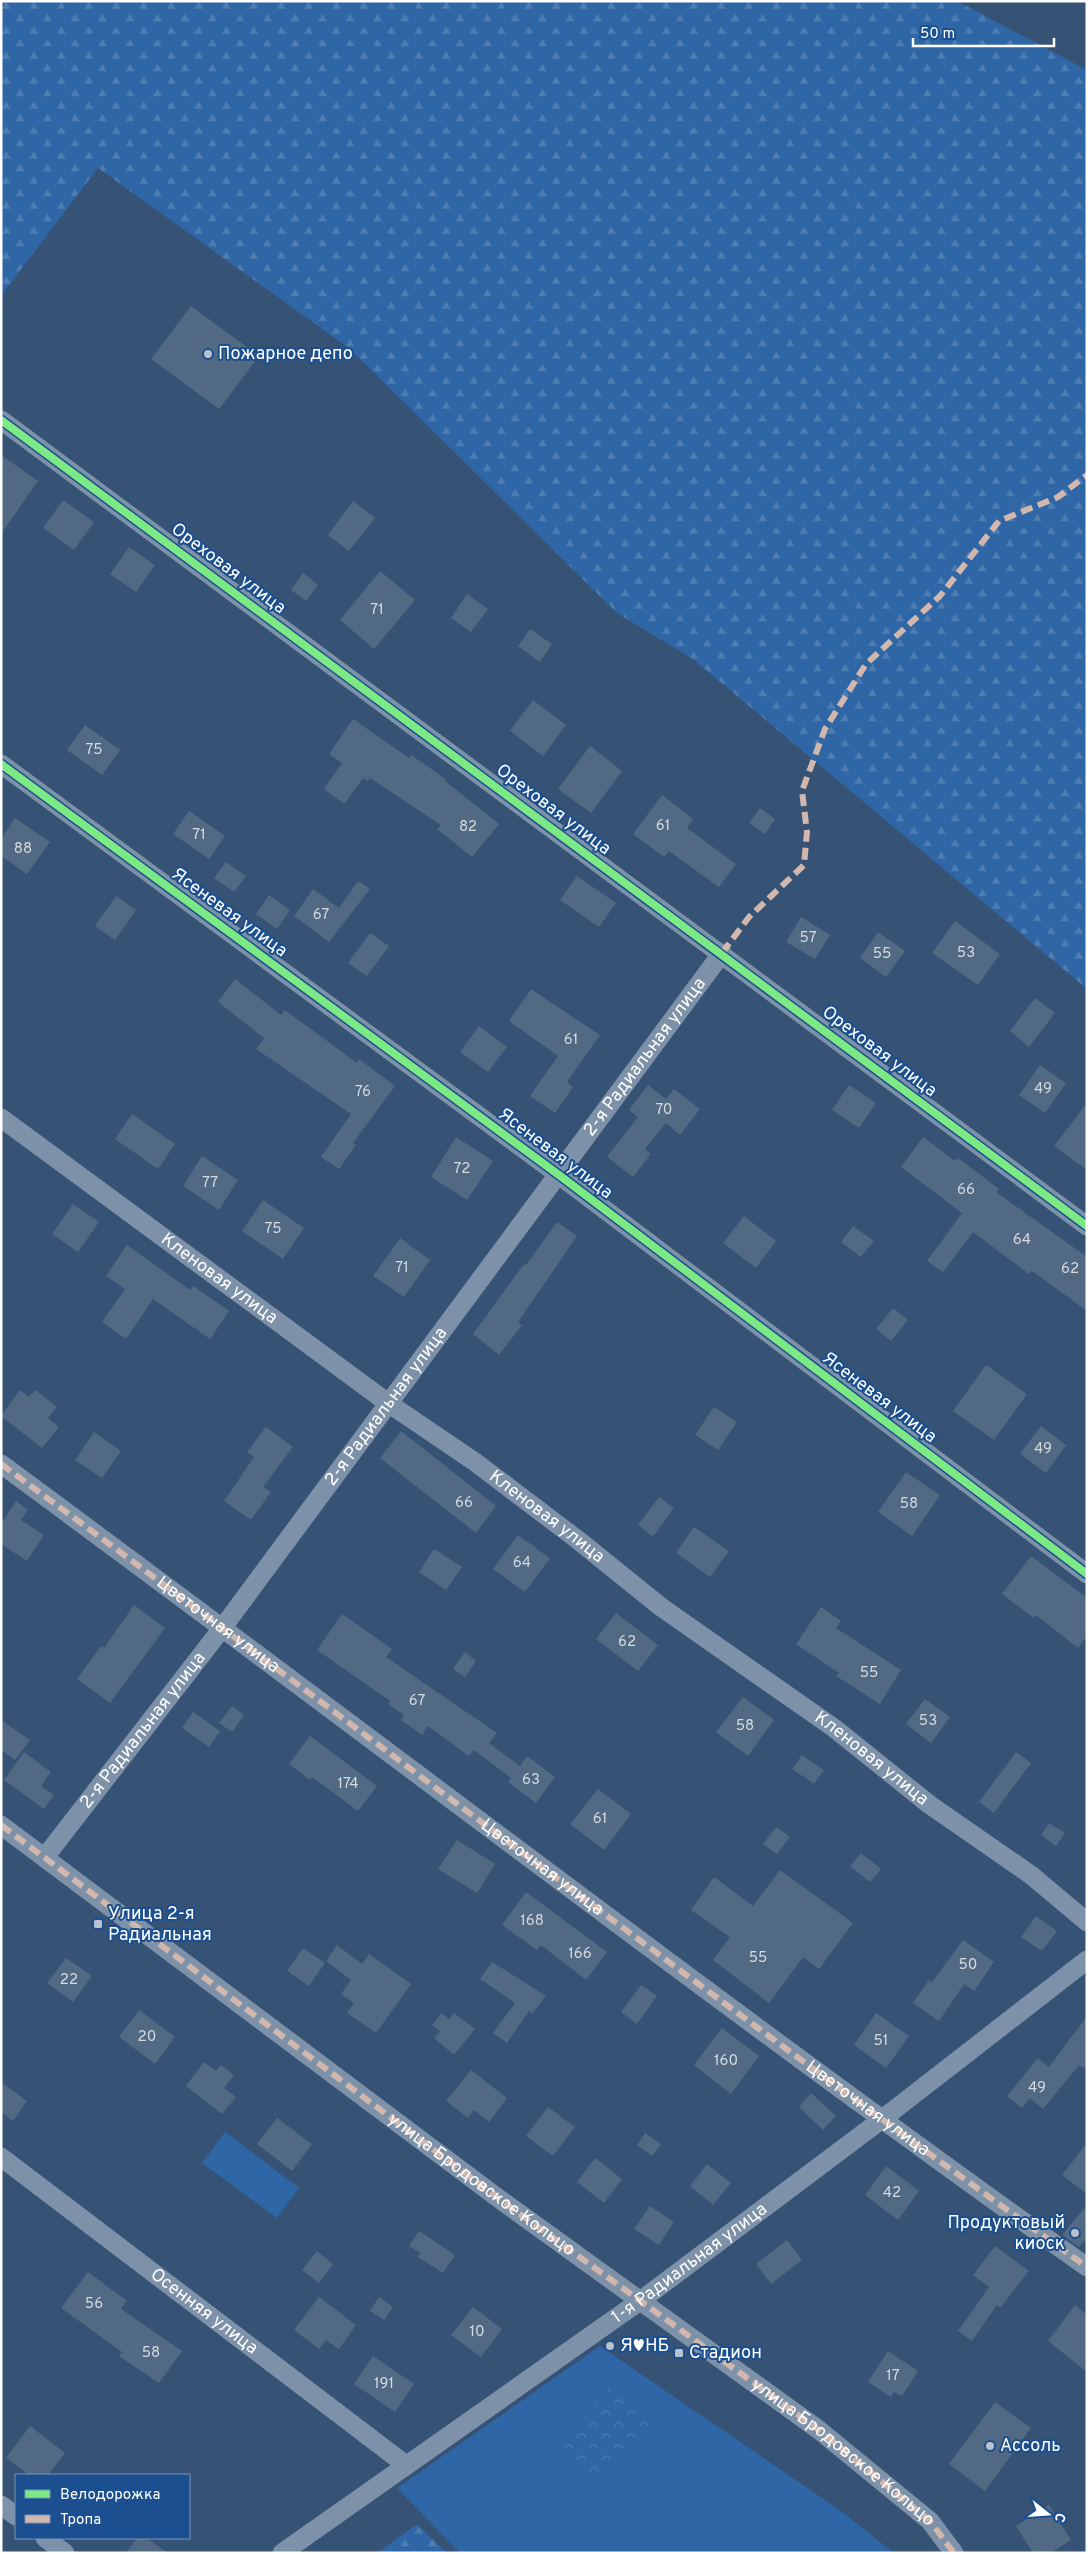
<svg xmlns="http://www.w3.org/2000/svg" width="1088" height="2554" viewBox="0 0 1088 2554" font-family="Overpass,sans-serif">
	<style>
		.green { fill: #2f66a5 }
		.forest { fill: url(#forest-firs) }
		.park { fill: url(#park-crowns) }
		.building { fill: #526984 }
		.lines { fill: none; stroke-linecap: round; stroke-linejoin: round }
		.minor { stroke: #7d92a8; stroke-width: 19 }
		.quiet { stroke: #d1b7ad; stroke-width: 6; stroke-dasharray: 12 6; stroke-linecap: butt }
		.cycleway-casing { stroke: #1b4f8f; stroke-width: 11 }
		.cycleway { stroke: #7ce984; stroke-width: 8 }
		.poi-dot { fill: #b9c2ce; stroke: #1b4f8f; stroke-width: 2 }
		.labels { text-anchor: middle; dominant-baseline: central; stroke-width: 4; stroke-linejoin: round; paint-order: stroke }
		.number-label { font-size: 15px; fill: #d4dae0 }
		.poi-label { font-size: 18px; fill: #fff; stroke: #1b4f8f; text-anchor: start }
		.street-label { font-size: 18px; fill: #fff; stroke: #1b4f8f }
	</style>
	<defs>
		<pattern id="forest-firs" width="22" height="20" patternUnits="userSpaceOnUse" patternTransform="scale(1.25)"><rect width="22" height="20" fill="#2f66a5"/><path d="M5 1l3.5 6h-7zM16 11l3.5 6h-7z" fill="#4e7db2"/></pattern>
		<pattern id="park-crowns" width="20" height="18" patternUnits="userSpaceOnUse" patternTransform="scale(1.25)"><rect width="20" height="18" fill="#2f66a5"/><path d="M2 6a3 3 0 1 1 6 0M12 15a3 3 0 1 1 6 0" fill="none" stroke="#4e7db2"/></pattern>
	</defs>
	<rect width="100%" height="100%" fill="#365274"/>
	<g class="green">
		<polygon points="225,2132 299,2188 277,2218 202,2163"/>
		<polygon points="600,2346 841,2511 894,2553 460,2553 397,2488"/>
	</g>
	<g class="forest">
		<polygon points="1,1 957,1 1087,70 1087,989 694,660 617,613 350,349 98,168 1,296"/>
		<polygon points="417,2524 447,2553 377,2553"/>
	</g>
	<polygon class="park" points="609,2388 651,2427 599,2485 556,2446"/>
	<g class="building">
		<polygon points="191,306 259,356 219,409 151,359"/>
		<polygon points="1,455 38,481 1,534"/>
		<polygon points="63,500 94,522 74,550 43,528"/>
		<polygon points="353,501 375,518 349,551 328,535"/>
		<polygon points="129,547 155,565 136,592 110,574"/>
		<polygon points="380,571 415,600 374,649 340,620"/>
		<polygon points="303,573 318,585 306,601 291,590"/>
		<polygon points="467,594 488,609 471,632 451,618"/>
		<polygon points="530,629 552,644 540,662 518,646"/>
		<polygon points="533,700 566,725 543,756 510,731"/>
		<polygon points="353,719 409,758 411,755 446,779 445,781 499,824 472,857 437,829 441,825 370,778 368,781 363,778 344,804 324,789 342,763 329,754"/>
		<polygon points="85,725 120,750 102,775 67,750"/>
		<polygon points="590,746 622,771 591,813 558,789"/>
		<polygon points="662,795 693,819 687,828 736,864 719,887 669,851 664,857 633,834"/>
		<polygon points="760,808 775,819 765,834 749,823"/>
		<polygon points="189,811 225,836 209,859 173,834"/>
		<polygon points="15,818 50,842 27,874 1,856 1,839"/>
		<polygon points="226,862 246,876 234,892 214,878"/>
		<polygon points="577,876 616,903 599,927 560,900"/>
		<polygon points="358,881 370,889 329,942 294,916 313,889 339,908"/>
		<polygon points="269,895 290,910 277,929 256,914"/>
		<polygon points="116,896 136,910 115,940 95,926"/>
		<polygon points="801,917 830,935 815,959 786,942"/>
		<polygon points="955,921 1000,954 978,985 932,953"/>
		<polygon points="878,932 905,951 886,977 860,958"/>
		<polygon points="370,933 389,946 367,976 348,963"/>
		<polygon points="235,979 281,1015 285,1010 357,1063 359,1059 395,1086 353,1143 356,1145 339,1169 321,1157 351,1114 256,1049 264,1038 218,1002"/>
		<polygon points="531,989 600,1035 567,1082 573,1087 555,1113 530,1096 558,1056 509,1021"/>
		<polygon points="1035,998 1055,1013 1029,1047 1010,1031"/>
		<polygon points="479,1026 507,1047 488,1072 460,1052"/>
		<polygon points="1040,1065 1066,1083 1045,1113 1019,1095"/>
		<polygon points="648,1085 666,1099 674,1089 700,1109 680,1135 666,1123 645,1149 651,1154 633,1177 607,1157 638,1117 629,1110"/>
		<polygon points="849,1085 876,1103 859,1128 832,1110"/>
		<polygon points="1087,1103 1087,1170 1054,1146"/>
		<polygon points="132,1114 175,1144 158,1169 115,1139"/>
		<polygon points="456,1137 493,1161 467,1200 431,1177"/>
		<polygon points="923,1137 955,1161 958,1158 999,1189 996,1192 1087,1257 1087,1311 1032,1271 1029,1274 973,1232 943,1272 927,1261 962,1213 901,1167"/>
		<polygon points="202,1156 238,1180 219,1210 183,1186"/>
		<polygon points="263,1200 304,1228 283,1259 242,1231"/>
		<polygon points="73,1204 99,1222 78,1252 52,1234"/>
		<polygon points="744,1216 776,1241 756,1268 723,1243"/>
		<polygon points="557,1222 577,1236 518,1322 522,1325 499,1355 473,1334 524,1264 526,1265"/>
		<polygon points="853,1226 874,1241 861,1257 841,1242"/>
		<polygon points="400,1238 430,1260 404,1297 373,1276"/>
		<polygon points="127,1245 190,1290 193,1286 229,1311 210,1339 153,1299 126,1339 102,1322 125,1289 106,1276"/>
		<polygon points="893,1308 908,1320 891,1341 876,1329"/>
		<polygon points="986,1365 1027,1394 994,1440 953,1411"/>
		<polygon points="20,1390 29,1397 35,1390 57,1407 48,1418 59,1427 42,1448 1,1416"/>
		<polygon points="714,1407 737,1422 718,1450 695,1435"/>
		<polygon points="1041,1426 1066,1445 1046,1473 1020,1454"/>
		<polygon points="266,1427 293,1447 263,1487 271,1492 251,1520 224,1501 254,1457 247,1452"/>
		<polygon points="401,1431 496,1506 476,1533 380,1458"/>
		<polygon points="94,1432 121,1451 102,1478 75,1460"/>
		<polygon points="906,1472 940,1495 912,1536 878,1512"/>
		<polygon points="659,1497 674,1508 653,1537 638,1525"/>
		<polygon points="16,1501 28,1510 21,1520 44,1535 27,1561 1,1544 1,1524"/>
		<polygon points="694,1527 729,1551 710,1577 676,1553"/>
		<polygon points="518,1535 550,1558 525,1592 493,1569"/>
		<polygon points="434,1549 462,1567 446,1590 419,1572"/>
		<polygon points="1031,1556 1087,1598 1087,1636 1078,1648 1036,1615 1034,1618 1002,1594"/>
		<polygon points="134,1605 165,1628 110,1703 77,1679 101,1646 104,1648"/>
		<polygon points="821,1607 841,1621 836,1628 901,1670 880,1704 836,1676 839,1673 796,1644"/>
		<polygon points="616,1613 658,1645 638,1671 596,1639"/>
		<polygon points="342,1614 392,1649 386,1657 497,1733 489,1743 520,1766 527,1756 555,1777 536,1803 508,1782 511,1778 474,1750 469,1756 428,1726 422,1735 401,1720 404,1715 388,1704 390,1701 317,1650"/>
		<polygon points="465,1652 476,1661 465,1677 453,1669"/>
		<polygon points="743,1697 774,1720 748,1756 716,1732"/>
		<polygon points="925,1699 950,1717 931,1743 906,1724"/>
		<polygon points="232,1706 244,1715 232,1732 219,1723"/>
		<polygon points="193,1712 220,1731 209,1747 182,1728"/>
		<polygon points="1,1720 30,1740 15,1760 1,1750"/>
		<polygon points="310,1736 377,1786 358,1811 312,1777 310,1780 289,1764"/>
		<polygon points="24,1752 51,1772 41,1786 54,1795 44,1809 4,1780"/>
		<polygon points="1016,1752 1031,1763 994,1813 979,1802"/>
		<polygon points="802,1755 824,1770 814,1784 792,1769"/>
		<polygon points="598,1789 631,1814 604,1850 570,1824"/>
		<polygon points="1049,1823 1065,1833 1056,1846 1041,1835"/>
		<polygon points="776,1827 790,1837 777,1854 763,1844"/>
		<polygon points="457,1840 495,1864 477,1893 438,1869"/>
		<polygon points="861,1853 881,1869 870,1882 850,1866"/>
		<polygon points="780,1870 853,1923 819,1969 803,1957 769,2003 713,1960 730,1937 691,1910 714,1877 753,1906"/>
		<polygon points="526,1892 607,1952 586,1980 541,1945 537,1950 502,1925"/>
		<polygon points="1036,1916 1057,1931 1042,1951 1021,1937"/>
		<polygon points="963,1940 994,1962 974,1991 964,1984 939,2021 913,2003 929,1980 932,1982"/>
		<polygon points="337,1945 362,1964 369,1954 411,1984 376,2033 347,2013 354,2003 341,1994 351,1980 326,1961"/>
		<polygon points="303,1948 325,1963 309,1986 287,1971"/>
		<polygon points="66,1958 92,1976 73,2002 47,1983"/>
		<polygon points="492,1962 546,1996 532,2014 529,2011 507,2043 493,2033 515,2003 480,1979"/>
		<polygon points="641,1985 657,1996 637,2024 621,2012"/>
		<polygon points="139,2010 175,2037 155,2064 119,2037"/>
		<polygon points="442,2013 449,2019 454,2013 475,2029 454,2055 434,2038 440,2031 432,2025"/>
		<polygon points="876,2013 909,2036 886,2068 854,2045"/>
		<polygon points="1087,2016 1087,2070 1079,2065 1043,2109 1030,2098 1022,2108 1007,2096 1038,2058 1049,2067"/>
		<polygon points="722,2028 759,2056 731,2094 694,2065"/>
		<polygon points="204,2062 216,2071 221,2065 234,2075 224,2088 236,2097 222,2114 186,2086"/>
		<polygon points="471,2070 507,2098 489,2122 474,2110 468,2118 446,2101"/>
		<polygon points="1,2082 27,2101 13,2121 1,2112"/>
		<polygon points="811,2093 836,2116 823,2130 799,2107"/>
		<polygon points="548,2107 575,2127 553,2156 526,2136"/>
		<polygon points="277,2118 312,2144 292,2171 257,2144"/>
		<polygon points="645,2133 661,2144 652,2156 637,2145"/>
		<polygon points="1087,2143 1087,2194 1062,2175"/>
		<polygon points="595,2158 622,2179 604,2203 577,2182"/>
		<polygon points="707,2164 731,2183 713,2205 690,2186"/>
		<polygon points="886,2166 919,2191 898,2220 865,2195"/>
		<polygon points="1087,2205 1087,2237 1079,2247 1062,2235"/>
		<polygon points="650,2206 674,2222 659,2245 634,2229"/>
		<polygon points="419,2231 455,2255 443,2273 418,2257 420,2253 409,2246"/>
		<polygon points="787,2240 802,2260 771,2284 756,2264"/>
		<polygon points="995,2246 1029,2271 1000,2308 997,2305 972,2341 958,2331 989,2287 973,2275"/>
		<polygon points="317,2251 333,2264 319,2283 302,2270"/>
		<polygon points="88,2272 127,2301 121,2309 182,2351 159,2383 119,2356 122,2352 61,2308"/>
		<polygon points="319,2297 356,2325 339,2349 326,2340 319,2349 294,2330"/>
		<polygon points="379,2297 393,2307 384,2320 370,2311"/>
		<polygon points="1075,2305 1087,2315 1087,2372 1048,2341"/>
		<polygon points="473,2307 502,2329 481,2357 451,2335"/>
		<polygon points="888,2351 918,2371 902,2396 894,2392 891,2397 868,2382"/>
		<polygon points="373,2356 414,2384 395,2412 354,2384"/>
		<polygon points="995,2402 1031,2428 985,2491 949,2464"/>
		<polygon points="30,2426 65,2453 48,2475 29,2475 6,2458"/>
		<polygon points="1049,2505 1071,2540 1051,2553 1033,2553 1016,2526"/>
		<polygon points="137,2538 146,2538 168,2553 126,2553"/>
	</g>
	<g class="lines">
		<g class="minor">
			<polyline points="1,420 1087,1226"/>
			<polyline points="1,764 559,1175 1087,1574"/>
			<path id="s1" d="M1 1118 388 1403 475 1462 578 1540 661 1607 834 1728 930 1805 1031 1875 1087 1922"/>
			<path id="s2" d="M1 1464C364 1731 720 2006 1087 2267"/>
			<path id="s3" d="M1 1825 498 2198 819 2430 930 2521 954 2553"/>
			<path id="s4" d="M45 1857 223 1627 722 953"/>
			<path id="s5" d="M1 2157 406 2465"/>
			<polyline points="1,2505 16,2516"/>
			<polyline points="45,2538 65,2553"/>
			<path id="s6" d="M282 2553 640 2301 881 2120 1087 1960"/>
		</g>
		<g class="quiet">
			<polyline points="722,953 749,917 804,865 807,832 802,791 825,729 866,664 940,596 999,521 1058,497 1087,475"/>
			<path d="M1 1464C364 1731 720 2006 1087 2267"/>
			<polyline points="1,1825 498,2198 819,2430 930,2521 954,2553"/>
		</g>
		<g class="cycleway-casing">
			<g id="cycleway">
				<polyline points="1,420 1087,1226"/>
				<polyline points="1,764 559,1175 1087,1574"/>
			</g>
		</g>
		<use href="#cycleway" class="cycleway"/>
	</g>
	<g class="poi-dot">
		<circle cx="208" cy="354" r="5"/>
		<rect x="93" y="1919" width="10" height="10" rx="2.5"/>
		<circle cx="1075" cy="2233" r="5"/>
		<circle cx="610" cy="2346" r="5"/>
		<rect x="674" y="2348" width="10" height="10" rx="2.5"/>
		<circle cx="990" cy="2446" r="5"/>
	</g>
	<g class="labels">
		<g class="number-label">
			<text x="377" y="610">71</text>
			<text x="94" y="750">75</text>
			<text x="663" y="826">61</text>
			<text x="468" y="827">82</text>
			<text x="199" y="835">71</text>
			<text x="23" y="849">88</text>
			<text x="321" y="915">67</text>
			<text x="808" y="938">57</text>
			<text x="966" y="953">53</text>
			<text x="882" y="954">55</text>
			<text x="571" y="1040">61</text>
			<text x="1043" y="1089">49</text>
			<text x="363" y="1092">76</text>
			<text x="664" y="1110">70</text>
			<text x="462" y="1169">72</text>
			<text x="210" y="1183">77</text>
			<text x="966" y="1190">66</text>
			<text x="273" y="1229">75</text>
			<text x="1022" y="1240">64</text>
			<text x="402" y="1268">71</text>
			<text x="1070" y="1269">62</text>
			<text x="1043" y="1449">49</text>
			<text x="464" y="1503">66</text>
			<text x="909" y="1504">58</text>
			<text x="522" y="1563">64</text>
			<text x="627" y="1642">62</text>
			<text x="869" y="1673">55</text>
			<text x="417" y="1701">67</text>
			<text x="928" y="1721">53</text>
			<text x="745" y="1726">58</text>
			<text x="531" y="1780">63</text>
			<text x="348" y="1784">174</text>
			<text x="600" y="1819">61</text>
			<text x="532" y="1921">168</text>
			<text x="580" y="1954">166</text>
			<text x="758" y="1958">55</text>
			<text x="968" y="1965">50</text>
			<text x="69" y="1980">22</text>
			<text x="147" y="2037">20</text>
			<text x="881" y="2041">51</text>
			<text x="726" y="2061">160</text>
			<text x="1037" y="2088">49</text>
			<text x="892" y="2193">42</text>
			<text x="94" y="2304">56</text>
			<text x="477" y="2332">10</text>
			<text x="151" y="2353">58</text>
			<text x="893" y="2376">17</text>
			<text x="384" y="2384">191</text>
		</g>
		<g class="poi-label">
			<text x="218" y="354">Пожарное депо</text>
			<text x="108" y="1914">Улица 2-я<tspan x="108" dy="21">Радиальная</tspan></text>
			<text x="1065" y="2223" text-anchor="end">Продуктовый<tspan x="1065" dy="21">киоск</tspan></text>
			<text x="620" y="2346">Я♥НБ</text>
			<text x="689" y="2353">Стадион</text>
			<text x="1000" y="2446">Ассоль</text>
		</g>
		<g class="street-label">
			<text transform="translate(228 569) rotate(37)">Ореховая улица</text>
			<text transform="translate(553 810) rotate(37)">Ореховая улица</text>
			<text transform="translate(229 913) rotate(36)">Ясеневая улица</text>
			<text transform="translate(879 1052) rotate(37)">Ореховая улица</text>
			<text stroke="none"><textPath href="#s4" startOffset="1000">2-я Радиальная улица</textPath></text>
			<text transform="translate(555 1154) rotate(37)">Ясеневая улица</text>
			<text stroke="none"><textPath href="#s1" startOffset="271">Кленовая улица</textPath></text>
			<text transform="translate(879 1398) rotate(37)">Ясеневая улица</text>
			<text stroke="none"><textPath href="#s4" startOffset="565">2-я Радиальная улица</textPath></text>
			<text stroke="none"><textPath href="#s1" startOffset="676">Кленовая улица</textPath></text>
			<text stroke="none"><textPath href="#s2" startOffset="270">Цветочная улица</textPath></text>
			<text stroke="none"><textPath href="#s4" startOffset="160">2-я Радиальная улица</textPath></text>
			<text stroke="none"><textPath href="#s1" startOffset="1081">Кленовая улица</textPath></text>
			<text stroke="none"><textPath href="#s2" startOffset="675">Цветочная улица</textPath></text>
			<text stroke="none"><textPath href="#s2" startOffset="1080">Цветочная улица</textPath></text>
			<text stroke="none"><textPath href="#s3" startOffset="600">улица Бродовское Кольцо</textPath></text>
			<text stroke="none"><textPath href="#s6" startOffset="500">1-я Радиальная улица</textPath></text>
			<text stroke="none"><textPath href="#s5" startOffset="255">Осенняя улица</textPath></text>
			<text stroke="none"><textPath href="#s3" startOffset="1050">улица Бродовское Кольцо</textPath></text>
		</g>
	</g>
	<rect width="1088" height="2554" fill="none" stroke="#ffffff" stroke-width="5"/>
	<rect x="15" y="2474" width="175" height="65" fill="#1b4f8f" stroke="#7695bc"/>
	<rect x="25" y="2490" width="25" height="8" fill="#7ce984" stroke="#7695bc"/>
	<text x="60" y="2499" font-size="15" fill="#ffffff">Велодорожка</text>
	<rect x="25" y="2515" width="25" height="8" fill="#d1b7ad" stroke="#7695bc"/>
	<text x="60" y="2524" font-size="15" fill="#ffffff">Тропа</text>
	<g transform="translate(1048 2514) rotate(107)" stroke="#1b4f8f" stroke-width="4" paint-order="stroke">
	<path d="M0-4L9 19L0 12L-9 19Z" fill="#ffffff"/>
	<text y="-8" font-size="14" font-weight="bold" text-anchor="middle" fill="#ffffff">С</text>
	</g>
	<path d="M913 38v8h141v-8" fill="none" stroke="#ffffff" stroke-width="2.5"/>
	<text x="920" y="38" font-size="15" fill="#ffffff" stroke="#1b4f8f" stroke-width="4" paint-order="stroke">50 m</text>
</svg>
